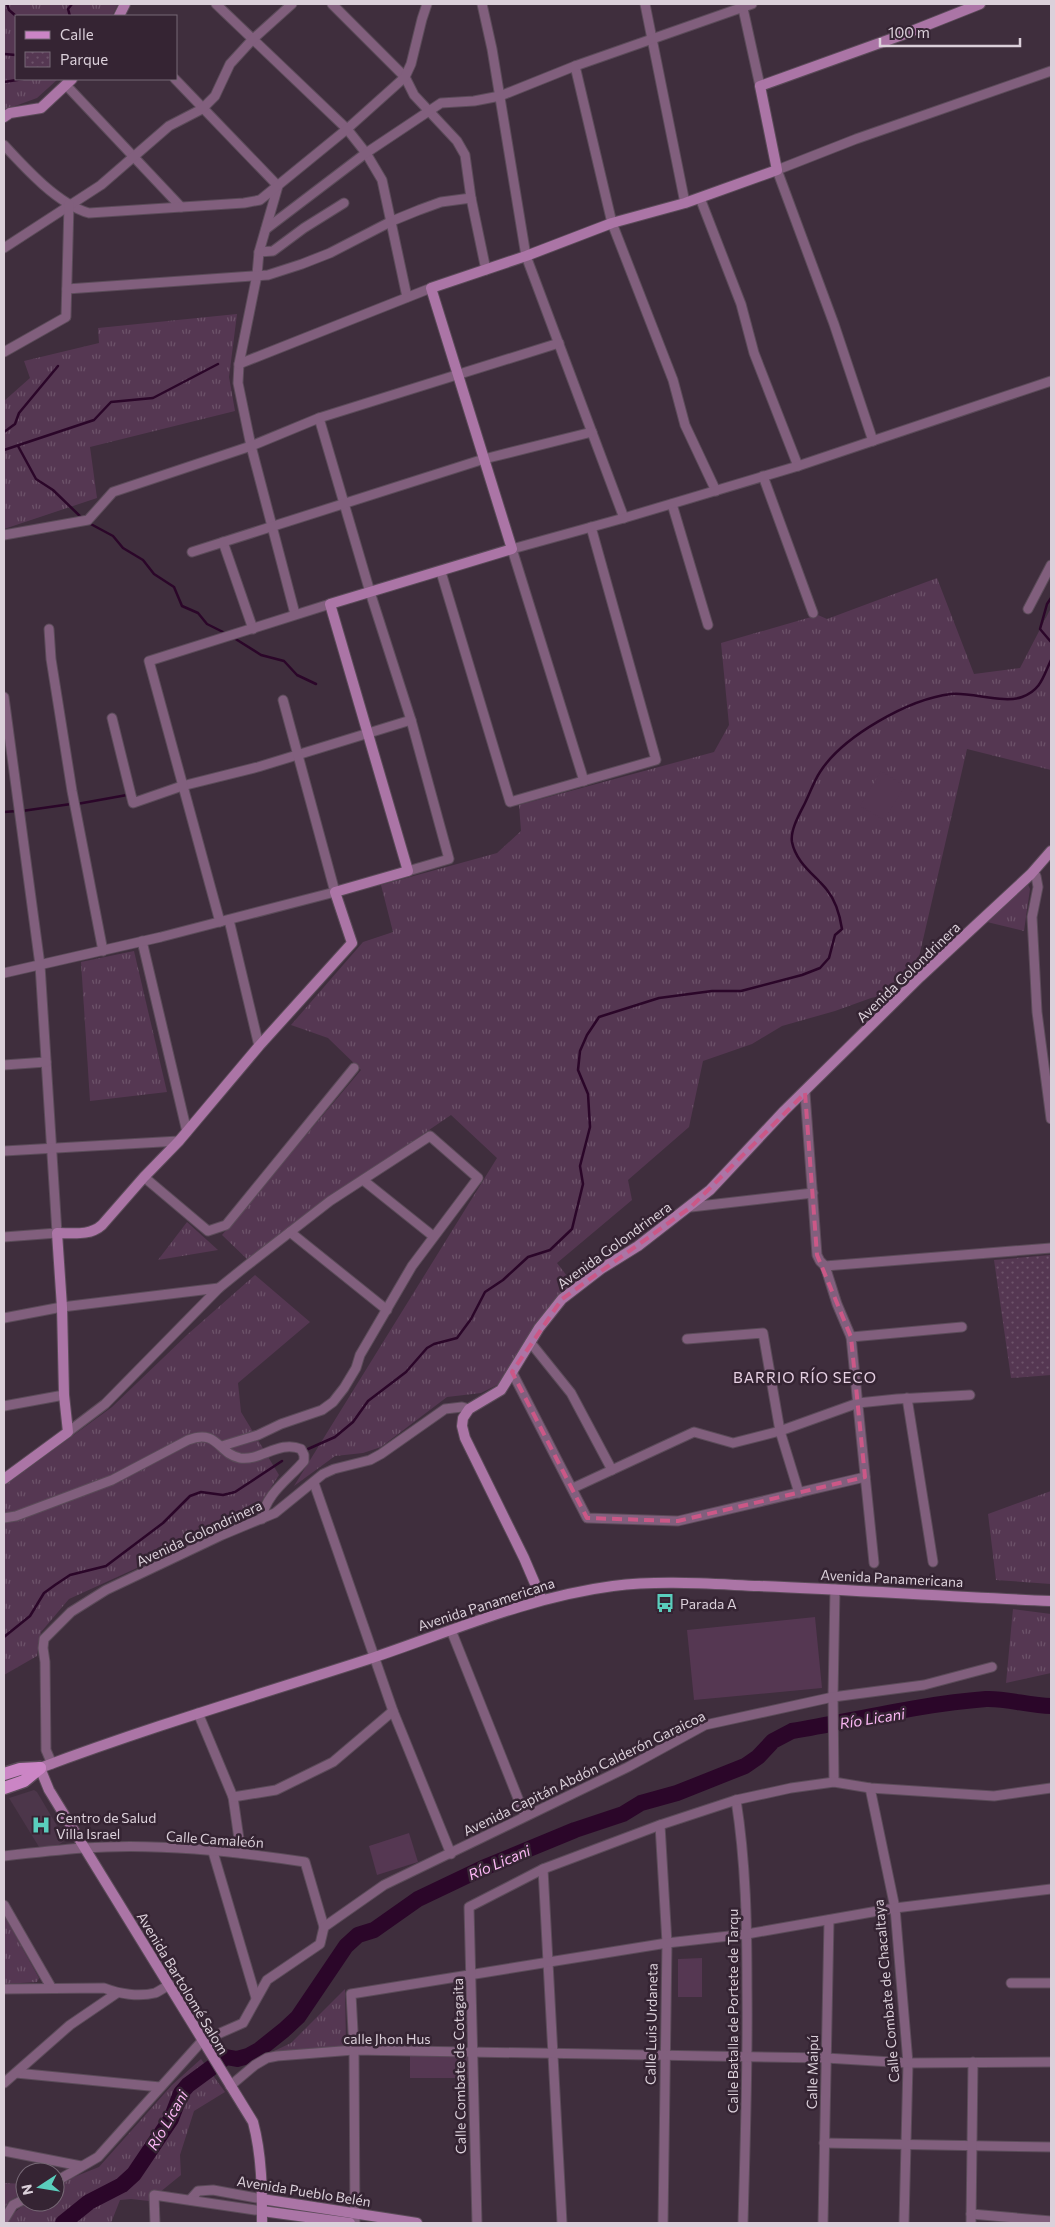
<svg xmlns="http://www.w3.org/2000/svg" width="1055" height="2227" viewBox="0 0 1055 2227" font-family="Commissioner,sans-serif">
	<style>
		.built { fill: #4c364a }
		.grass { fill: url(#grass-tufts) }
		.park { fill: url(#park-dots) }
		.garden { fill: #553752 }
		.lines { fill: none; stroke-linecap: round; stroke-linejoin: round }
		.stream { stroke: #2b0629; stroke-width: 2.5 }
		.river { stroke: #2b0629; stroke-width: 16 }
		.street-casing { stroke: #5b4b59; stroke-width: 11 }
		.secondary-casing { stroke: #5b4b59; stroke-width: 12 }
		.primary-casing { stroke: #5b4b59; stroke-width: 15 }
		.street { stroke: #815f7d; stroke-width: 9 }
		.secondary { stroke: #ab75a6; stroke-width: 10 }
		.primary { stroke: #cb85c5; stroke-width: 12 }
		.marked { fill: none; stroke: #cb5887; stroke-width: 4; stroke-dasharray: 10 6; stroke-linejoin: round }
		.labels { text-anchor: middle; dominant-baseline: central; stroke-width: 5; stroke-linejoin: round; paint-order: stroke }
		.street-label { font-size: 14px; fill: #dbd0da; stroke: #352433 }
		.poi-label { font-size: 14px; fill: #dbd0da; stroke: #352433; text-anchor: start }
		.neighbourhood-label { font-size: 15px; letter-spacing: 1px; fill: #e6d0e3; stroke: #352433 }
		.water-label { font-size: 15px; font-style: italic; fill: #fcb8f5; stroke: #352433 }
	</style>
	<defs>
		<pattern id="grass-tufts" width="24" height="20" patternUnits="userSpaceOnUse" patternTransform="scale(1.25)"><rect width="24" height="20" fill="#553752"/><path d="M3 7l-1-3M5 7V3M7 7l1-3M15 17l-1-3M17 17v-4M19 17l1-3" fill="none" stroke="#6d536a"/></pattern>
		<pattern id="park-dots" width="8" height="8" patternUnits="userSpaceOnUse" patternTransform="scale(1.25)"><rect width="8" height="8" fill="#553752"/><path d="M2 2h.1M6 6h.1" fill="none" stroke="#6d536a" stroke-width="1.8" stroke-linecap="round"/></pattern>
	</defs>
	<rect width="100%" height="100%" fill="#3f2e3d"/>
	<polygon class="built" points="34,1790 37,1792 63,1836 64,1841 57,1846 39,1847 9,1798"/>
	<g class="grass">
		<polygon points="4,4 118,4 112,16 16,16 16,79 58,79 37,98 4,110"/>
		<polygon points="237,314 229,377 235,411 90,447 97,498 4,529 4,401 30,378 24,361 99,343 98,328"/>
		<polygon points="937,578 974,674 1020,668 1051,608 1051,770 967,749 916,970 892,993 871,998 835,1011 782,1026 752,1044 703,1061 689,1127 628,1180 632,1200 557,1263 574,1285 551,1308 497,1385 481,1393 447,1397 381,1447 363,1453 335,1456 294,1486 497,1158 451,1115 319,1205 248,1260 222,1235 361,1070 328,1038 291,1025 363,942 393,932 381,885 497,853 521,831 519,805 714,752 729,725 721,643 818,615 827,619"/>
		<polygon points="1027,882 1030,889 1024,931 987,922"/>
		<polygon points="134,951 167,1092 90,1101 81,962"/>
		<polygon points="187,1222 218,1250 158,1260"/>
		<polygon points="255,1275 310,1322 238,1383 241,1412 279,1475 253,1515 69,1599 41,1632 37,1656 4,1675 4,1486 112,1407 188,1334"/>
		<polygon points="1051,1491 1051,1584 996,1580 988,1514"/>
		<polygon points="1013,1609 1051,1614 1051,1673 1006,1683"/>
		<polygon points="4,1915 39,1978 37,1982 4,1984"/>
		<polygon points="345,1989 346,2046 272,2052 291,2043"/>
		<path d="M201 2059 225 2092 194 2111 180 2155 181 2175 149 2201 131 2199 120 2200 111 2223H7C21 2201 31 2202 55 2202V2186L64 2181 99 2167 172 2085Z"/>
		<polygon points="4,2183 25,2184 25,2192 9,2201 4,2209"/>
	</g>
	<polygon class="park" points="1051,1255 1051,1375 1011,1378 994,1260"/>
	<g class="garden">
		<polygon points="881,771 905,786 884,820 860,806"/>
		<polygon points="815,1617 822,1688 694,1700 687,1630"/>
		<polygon points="409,1833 418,1862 377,1875 369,1846"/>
		<polygon points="702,1958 702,1997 678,1997 678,1959"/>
		<polygon points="410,2055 468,2056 468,2078 410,2078"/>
	</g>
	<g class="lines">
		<g class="stream">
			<polyline points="7,4 9,10 16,16"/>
			<polyline points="70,16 68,9 72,4"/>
			<polyline points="4,54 16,55"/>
			<polyline points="4,82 23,79"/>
			<polyline points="4,432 15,424 19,413 58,366"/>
			<polyline points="18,446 36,479 53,490 83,519"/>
			<polyline points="4,450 94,420 111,402 153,398 218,364"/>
			<polyline points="87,522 113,536 123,548 143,560 154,574 174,587 182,606 198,613 207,624 227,634"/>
			<polyline points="1051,598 1047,604 1040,629 1051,642"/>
			<polyline points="234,638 261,655 284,661 297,675 316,684"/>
			<polyline points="77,804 127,795"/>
			<polyline points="22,811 71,804"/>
			<polyline points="4,812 17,811"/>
			<path d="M308 1449 335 1437 353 1422 368 1401 406 1372 427 1348 434 1344 457 1338 471 1319 485 1292 503 1280 528 1257 550 1250 572 1229 583 1184 580 1166 590 1127 588 1094 578 1070 580 1051 587 1035 599 1017 659 998 712 991H741L802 975 820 968 829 958 835 935 842 929C840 916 836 901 827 890 815 875 796 863 792 842 790 830 800 813 805 803 810 793 814 781 820 772 843 736 909 699 951 694 972 692 1004 704 1022 697 1041 690 1043 677 1051 660"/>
			<polyline points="4,1637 30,1616 44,1593 55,1585 70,1575 106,1566 163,1523 190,1496 201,1492 223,1495 235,1492 282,1461"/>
		</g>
		<path class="river" d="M63 2223 89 2202 122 2185 134 2174 171 2119 181 2093 188 2085 226 2057 237 2059 248 2056 259 2050 284 2030 298 2017 346 1946 358 1935 374 1930 418 1899 483 1868 575 1830 623 1814 641 1803 677 1793 745 1766 758 1757 773 1741 792 1731C856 1720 921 1704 986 1699 1006 1698 1030 1706 1051 1706"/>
		<g class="street-casing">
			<g id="street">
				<polyline points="216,4 347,129 366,153 382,180 407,297"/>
				<polyline points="332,4 405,77 414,95 457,141 465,155 471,198 486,270"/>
				<polyline points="482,4 492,49 526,256 624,518"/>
				<polyline points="645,4 685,203"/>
				<polyline points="742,4 760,86"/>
				<polyline points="575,66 612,223 673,380 685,425 716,491"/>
				<polyline points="175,79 278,186 259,252 257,275 239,364 238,383 251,446 295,614"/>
				<polyline points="66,85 181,207"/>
				<path d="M4 145C26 169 58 204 89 213L244 203 260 200 347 129 405 77 411 64 422 19 427 4"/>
				<polyline points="700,198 741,304 754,353 798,466"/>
				<polyline points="266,229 366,153 441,103 474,101 500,96 575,66 752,4"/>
				<polyline points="4,248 101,185 169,126 202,109 215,96 230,64 252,40 292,4"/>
				<polyline points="259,252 273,251 304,228 344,203"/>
				<polyline points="67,289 268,275 302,264 330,253 392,221 419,210 441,202 471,198"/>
				<polyline points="4,352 66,317 69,204"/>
				<polyline points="239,364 431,288"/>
				<polyline points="319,418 370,592 411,720 449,859 408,871"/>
				<polyline points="873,441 834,324 777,170 856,139 1051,71"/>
				<polyline points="763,476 813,613"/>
				<polyline points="672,504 708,625"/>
				<polyline points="4,535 88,520 113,492 251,446 319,418 559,343"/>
				<polyline points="223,542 253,629"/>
				<polyline points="192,552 484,459 592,432"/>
				<polyline points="441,572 510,802 656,760 591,527"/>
				<polyline points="1028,609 1051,565"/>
				<polyline points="49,629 51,659 72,791 103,951"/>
				<polyline points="4,697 40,965 57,1233 4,1237"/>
				<polyline points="112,718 133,803 182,786 258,767 411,720"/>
				<polyline points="584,781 512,549 624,518 798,466 1051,381"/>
				<polyline points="1031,874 1036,876 1038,887 1032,917 1037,1012 1051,1119"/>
				<polyline points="229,920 259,1046"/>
				<polyline points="220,922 149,661 330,604"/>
				<polyline points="142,941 187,1132"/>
				<polyline points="4,973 161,937 335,892 283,700"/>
				<polyline points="4,1065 46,1062"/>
				<polyline points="805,1093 817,1255 820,1261 825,1266 1051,1248"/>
				<polyline points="4,1151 179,1141"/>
				<polyline points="144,1177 208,1231 226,1225 354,1068"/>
				<polyline points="363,1180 433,1236"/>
				<polyline points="691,1207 813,1193"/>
				<polyline points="290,1232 387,1310"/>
				<polyline points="825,1266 837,1304 851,1337 874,1563"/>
				<polyline points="4,1318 62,1307 219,1288"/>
				<polyline points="851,1337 962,1327"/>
				<polyline points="687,1339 763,1333 780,1431 799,1493"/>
				<polyline points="530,1342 571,1393 612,1470"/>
				<polyline points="512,1372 587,1518 678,1521 865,1477"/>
				<polyline points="907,1398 933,1562"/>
				<polyline points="4,1406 64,1395"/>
				<polyline points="68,1432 105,1404 219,1288 245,1267 330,1201 430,1136 478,1178 412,1266 360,1355 356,1368 344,1388 333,1402 322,1410 281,1424 258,1435 222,1446"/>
				<polyline points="314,1483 393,1711 451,1854"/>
				<polyline points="573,1488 694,1432 733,1443 780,1431 858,1403 897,1399 970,1395"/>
				<path d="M4 1518 16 1516 112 1480 188 1440C218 1428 218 1454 240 1458 261 1461 279 1440 301 1449L304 1455V1461C289 1479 265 1494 262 1519"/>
				<polyline points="451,1630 525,1816"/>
				<polyline points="198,1713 233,1797 241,1853"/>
				<polyline points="52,1764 46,1750 45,1662 43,1648 44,1639 71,1612 106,1590 222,1535 275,1513 323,1474 334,1469 370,1460 381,1454 445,1409 462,1407 469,1409"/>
				<polyline points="834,1782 833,1697 835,1589"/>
				<polyline points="870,1788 895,1908 908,2063 904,2223"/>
				<polyline points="233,1797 276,1790 333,1762 393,1711"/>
				<path d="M736 1800C746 1863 747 1925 747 1989 748 2067 745 2145 743 2223"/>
				<polyline points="660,1825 667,1943 663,2223"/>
				<polyline points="213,1852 256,1998"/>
				<path d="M4 1856C30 1853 57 1850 84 1848 157 1843 232 1851 305 1862L324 1927 320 1944 267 1980 243 2023 202 2041 98 2157 55 2182"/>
				<polyline points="543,1869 562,2223"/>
				<polyline points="4,1905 51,1987"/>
				<polyline points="324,1927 384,1885 628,1767 705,1725 833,1697 924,1685 992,1667"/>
				<polyline points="1011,1983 1051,1983"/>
				<path d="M4 1989 104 1988C119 1994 139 1997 155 1993 160 1991 165 1987 169 1985"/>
				<polyline points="16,2073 160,2087"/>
				<polyline points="4,2083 70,2025 117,1993"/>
				<polyline points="230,2086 255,2065 267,2058 277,2056 354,2050 826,2058 908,2063 1051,2062"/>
				<polyline points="824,2143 1051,2147"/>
				<polyline points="4,2151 81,2166"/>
				<polyline points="190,2200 198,2191 213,2190 262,2199"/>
				<polyline points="971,2214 1051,2221"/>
				<polyline points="4,2220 13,2205 25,2199"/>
				<polyline points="155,2223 154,2195 262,2211"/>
				<polyline points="355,2223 354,2050 351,1994 667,1943 747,1934 895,1908 1051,1889"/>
				<polyline points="477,2223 469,1907 543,1869 660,1825 736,1800 791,1788 834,1782 870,1788 994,1796 1051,1788"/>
				<polyline points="823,2223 829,1920"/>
				<polyline points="971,2223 973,2062"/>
			</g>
		</g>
		<g class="secondary-casing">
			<g id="secondary">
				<polyline points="119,16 125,4"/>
				<polyline points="4,117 10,113 41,108 72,79"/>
				<path d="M4 1479 68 1432 64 1395 62 1307 57 1233C73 1233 90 1236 102 1225L144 1177 179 1141 259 1046 352 943 335 892 408 871 330 604 512 549 431 288 526 256 612 223 685 203 777 170 760 86 902 35 980 4"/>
				<polyline points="542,1600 524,1558 465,1438 462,1426 463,1418 469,1409 501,1390 539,1328 562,1299 601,1269 638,1246 710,1190 784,1111 920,977 1031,874 1051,851"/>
				<polyline points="262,2199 417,2223"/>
				<polyline points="262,2211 350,2223"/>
				<path d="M262 2223C262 2189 262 2156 253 2122L49 1790 40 1768C149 1727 261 1694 372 1658 452 1631 529 1597 613 1586 661 1580 710 1584 759 1586 856 1590 954 1597 1051 1601"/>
			</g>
		</g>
		<g class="primary-casing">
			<g id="primary">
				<polyline points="4,1774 20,1769 40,1768"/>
				<polyline points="4,1788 24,1781 40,1768"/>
			</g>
		</g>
		<use href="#street" class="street"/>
		<use href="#secondary" class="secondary"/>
		<use href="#primary" class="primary"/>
	</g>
	<path class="marked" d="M805 1093 817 1255 851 1337 865 1477 678 1521 587 1518 512 1372 562 1299 691 1207Z"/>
	<defs>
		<g id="bus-bare" transform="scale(1.5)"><path d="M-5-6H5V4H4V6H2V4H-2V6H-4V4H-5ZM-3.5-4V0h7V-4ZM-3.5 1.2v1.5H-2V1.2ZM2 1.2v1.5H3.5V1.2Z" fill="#5acebd" stroke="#352433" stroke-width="2.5" paint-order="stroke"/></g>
		<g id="hospital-bare" transform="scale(1.5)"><path d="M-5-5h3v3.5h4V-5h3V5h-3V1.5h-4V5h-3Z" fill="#5acebd" stroke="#352433" stroke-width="2.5" paint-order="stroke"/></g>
	</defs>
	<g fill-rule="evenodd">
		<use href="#bus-bare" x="665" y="1603"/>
		<use href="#hospital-bare" x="41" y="1825"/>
	</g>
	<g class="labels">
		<g class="street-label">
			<text transform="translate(908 972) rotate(-44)">Avenida Golondrinera</text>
			<text transform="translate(614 1245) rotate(-36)">Avenida Golondrinera</text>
			<text transform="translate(199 1533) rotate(-25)">Avenida Golondrinera</text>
			<text transform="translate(892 1578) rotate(3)">Avenida Panamericana</text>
			<text transform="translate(486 1604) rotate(-18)">Avenida Panamericana</text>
			<text transform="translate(584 1773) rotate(-26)">Avenida Capitán Abdón Calderón Garaicoa</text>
			<text transform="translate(215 1839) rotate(4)">Calle Camaleón</text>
			<text transform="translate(183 1983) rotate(59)">Avenida Bartolomé Salom</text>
			<text transform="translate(886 1991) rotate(-95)">Calle Combate de Chacaltaya</text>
			<text transform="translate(732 2011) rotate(-90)">Calle Batalla de Portete de Tarqu</text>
			<text transform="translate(651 2024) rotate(-89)">Calle Luis Urdaneta</text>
			<text x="387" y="2038">calle Jhon Hus</text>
			<text transform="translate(459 2066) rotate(-91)">Calle Combate de Cotagaita</text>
			<text transform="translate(812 2072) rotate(-89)">Calle Maipú</text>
			<text transform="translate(304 2191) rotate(9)">Avenida Pueblo Belén</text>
		</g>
		<g class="poi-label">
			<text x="680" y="1603">Parada A</text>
			<text x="56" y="1817">Centro de Salud<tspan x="56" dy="16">Villa Israel</tspan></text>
		</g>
		<g class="neighbourhood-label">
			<text x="805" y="1377">BARRIO RÍO SECO</text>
		</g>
		<g class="water-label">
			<text transform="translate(872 1718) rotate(-9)">Río Licani</text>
			<text transform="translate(499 1862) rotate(-23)">Río Licani</text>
			<text transform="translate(167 2120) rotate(-60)">Río Licani</text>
		</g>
	</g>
	<rect width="1055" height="2227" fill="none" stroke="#dbd0da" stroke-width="10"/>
	<rect x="15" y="15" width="162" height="65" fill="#352433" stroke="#776976"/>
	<rect x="25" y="31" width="25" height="8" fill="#cb85c5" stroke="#776976"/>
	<text x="60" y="40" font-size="15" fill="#dbd0da">Calle</text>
	<rect x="25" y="52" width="25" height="15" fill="url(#park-dots)" stroke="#776976"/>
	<text x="60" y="65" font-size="15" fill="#dbd0da">Parque</text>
	<g transform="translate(40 2187) rotate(258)"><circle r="24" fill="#352433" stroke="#776976"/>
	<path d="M0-4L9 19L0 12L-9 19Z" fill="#5acebd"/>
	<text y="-8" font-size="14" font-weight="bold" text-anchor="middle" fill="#dbd0da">N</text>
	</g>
	<path d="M880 38v8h140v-8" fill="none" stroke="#dbd0da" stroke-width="2.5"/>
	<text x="888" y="38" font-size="15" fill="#dbd0da" stroke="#352433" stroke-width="4" paint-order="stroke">100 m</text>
</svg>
